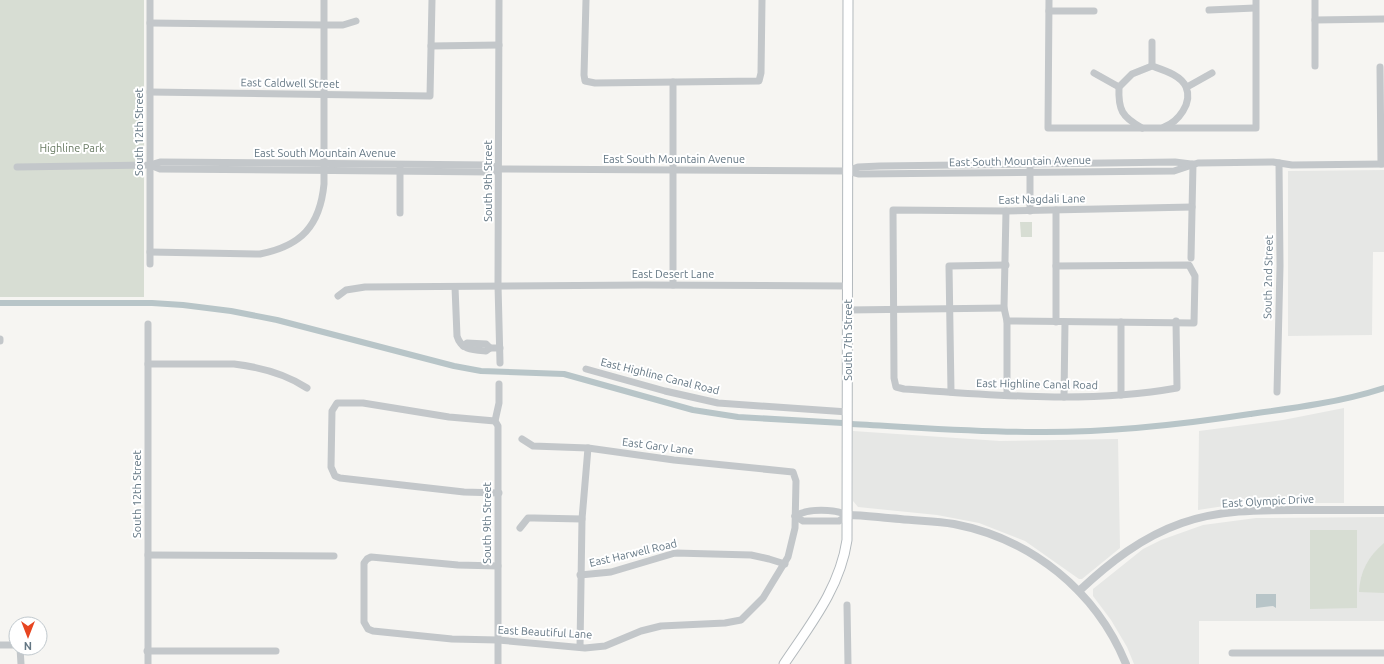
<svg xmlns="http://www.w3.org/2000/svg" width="1384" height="664" viewBox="0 0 1384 664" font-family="Ubuntu,sans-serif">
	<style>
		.built { fill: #e6e7e5 }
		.green { fill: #d7ddd3 }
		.water { fill: #b8c5c8 }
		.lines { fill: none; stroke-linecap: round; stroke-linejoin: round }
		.canal { stroke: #b8c5c8; stroke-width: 6 }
		.secondary-casing { stroke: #b3b9bd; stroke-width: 11 }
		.minor { stroke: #c3c7ca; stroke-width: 7 }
		.tertiary { stroke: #c3c7ca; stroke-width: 8 }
		.secondary { stroke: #fff; stroke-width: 9 }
		.labels { text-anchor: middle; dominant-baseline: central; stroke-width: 4; stroke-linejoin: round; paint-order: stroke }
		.street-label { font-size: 11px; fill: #647784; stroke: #fff }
		.park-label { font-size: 11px; fill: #697b63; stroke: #fff }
	</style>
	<rect width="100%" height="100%" fill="#f6f5f2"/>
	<g class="built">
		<polygon points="1384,170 1384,252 1373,252 1372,335 1288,336 1288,171"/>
		<polygon points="1344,408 1344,503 1244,503 1198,510 1199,431 1283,420"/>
		<polygon points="853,431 1000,441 1118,439 1120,548 1082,579 1079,579 1025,541 979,523 937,515 858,507 853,501"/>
		<polygon points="1384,517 1384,621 1199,621 1199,664 1134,664 1127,647 1111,620 1093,596 1093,589 1143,549 1161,540 1203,525 1256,518"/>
	</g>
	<g class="green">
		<rect x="0" y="0" width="144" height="297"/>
		<polygon points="1020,222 1032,222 1032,237 1021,237"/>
		<polygon points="1310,530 1357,530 1357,608 1310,609"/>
		<path d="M1384 543V593L1359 592C1360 571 1368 557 1384 543Z"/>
	</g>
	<polygon class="water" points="1256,594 1276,594 1276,608 1273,606 1256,608"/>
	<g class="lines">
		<g class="canal">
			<polyline points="0,303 152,303 183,305 231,311 277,320 454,366 481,371 564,374 693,410 738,417 843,423"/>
			<path d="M851 424C912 427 972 432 1033 432 1105 433 1179 425 1250 414 1295 408 1341 402 1384 388"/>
		</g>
		<g class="secondary-casing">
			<path id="secondary" d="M784 664C810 625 840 588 847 540L848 0"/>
		</g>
		<g class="minor">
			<polyline points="499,0 498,285 500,363"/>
			<polyline points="586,0 584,75 585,81 595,83 759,81 761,73 762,0"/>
			<polyline points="1049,0 1048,128 1256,128 1256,0"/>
			<polyline points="1209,10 1255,8"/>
			<polyline points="1049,11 1094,11"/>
			<polyline points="1315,20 1384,19"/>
			<polyline points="150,23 325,25 343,25 356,21"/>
			<polyline points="1152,42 1152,66"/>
			<polyline points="431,46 499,45"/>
			<polyline points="1315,66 1315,0"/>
			<polyline points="1380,67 1381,164"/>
			<polyline points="1094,73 1119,87"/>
			<polyline points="673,82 673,285"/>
			<polyline points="1187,87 1212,73"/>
			<polyline points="150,92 430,96 432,0"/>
			<path d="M1142 128C1122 117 1118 110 1119 87L1132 74 1152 66C1163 70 1181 75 1186 87 1193 103 1178 122 1164 127"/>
			<polyline points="150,165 160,169 491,172 499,169 848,171 859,174 1174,171 1198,163 1273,162 1292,165 1384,164"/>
			<polyline points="17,167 150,165 160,162 490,165 499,169"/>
			<polyline points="1030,169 1030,211"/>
			<polyline points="848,171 858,167 880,166 1175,162 1191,164"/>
			<polyline points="1056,210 1056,322"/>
			<polyline points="1006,211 1004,308 1007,321 1007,394"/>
			<polyline points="400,213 400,167"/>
			<path d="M150 252 260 254C301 246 320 226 324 184V0"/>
			<polyline points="1191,258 1193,164"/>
			<polyline points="150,264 150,0"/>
			<path d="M455 287 457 336C461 350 473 350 486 351L490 348H500"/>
			<polyline points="338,296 346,290 365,287 644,285 848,286"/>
			<polyline points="848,310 1004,308"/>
			<polyline points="1007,321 1194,323 1195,276 1189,265 1056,266"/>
			<path d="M1176 321 1177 388C1087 404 994 395 904 389L896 387 894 378 893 210 1006 211 1192 207"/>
			<polyline points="148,324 148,664"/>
			<polyline points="0,341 0,339"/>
			<polyline points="463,346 467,343 486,344 490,348"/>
			<path d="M148 364H234C259 367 286 374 307 388"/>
			<polyline points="586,369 665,391 718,403 848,412"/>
			<polyline points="951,392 949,266 1006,265"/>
			<polyline points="1277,392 1280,266 1279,163"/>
			<polyline points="1121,395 1121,322"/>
			<polyline points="1064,397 1065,322"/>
			<polyline points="495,421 449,417 363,403 337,403 332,411 331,467 335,476 340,478 464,492 499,493"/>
			<polyline points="795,516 803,521 839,521 848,515"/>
			<path d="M795 516C809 508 833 509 848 515"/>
			<polyline points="520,528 528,518 534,518 582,519"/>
			<polyline points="148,555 334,556"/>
			<polyline points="498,566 458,565 371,557 367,559 364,563 364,622 368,629 373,631 452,639 498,640 585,648 605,646 641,631 661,626 725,623 741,620 763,598 788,557 795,528 796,481 793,472 674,460 588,448 533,446 522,439"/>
			<polyline points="580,575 611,572 675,553 751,555 769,559 785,564"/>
			<polyline points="847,605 848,664"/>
			<polyline points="0,645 16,645"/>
			<polyline points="580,647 582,519 588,448"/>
			<polyline points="20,648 21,664"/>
			<polyline points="147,651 276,651"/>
			<polyline points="1232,653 1384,653"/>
			<polyline points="498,664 498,426 495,421 499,403 499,384"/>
		</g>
		<g class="tertiary">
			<path d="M848 515C865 515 882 518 900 519 918 521 936 521 954 524 1032 539 1096 591 1126 664"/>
			<path d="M1079 591C1110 562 1142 537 1182 523 1219 510 1258 510 1296 510 1325 510 1355 510 1384 510"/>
		</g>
		<use href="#secondary" class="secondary"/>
	</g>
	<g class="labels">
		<g class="street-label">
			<text transform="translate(290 83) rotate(1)">East Caldwell Street</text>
			<text transform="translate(139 132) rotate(-90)">South 12th Street</text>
			<text x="325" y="153">East South Mountain Avenue</text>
			<text x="674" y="159">East South Mountain Avenue</text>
			<text transform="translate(1020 161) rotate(-1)">East South Mountain Avenue</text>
			<text transform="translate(488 181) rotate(-90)">South 9th Street</text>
			<text transform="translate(1042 199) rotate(-1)">East Nagdali Lane</text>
			<text x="673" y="274">East Desert Lane</text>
			<text transform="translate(1268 277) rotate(-89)">South 2nd Street</text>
			<text transform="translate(848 340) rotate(-90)">South 7th Street</text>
			<text transform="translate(660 376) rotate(14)">East Highline Canal Road</text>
			<text transform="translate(1037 384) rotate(1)">East Highline Canal Road</text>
			<text transform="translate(658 446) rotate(7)">East Gary Lane</text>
			<text transform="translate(137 494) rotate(-90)">South 12th Street</text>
			<text transform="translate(1268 501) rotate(-3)">East Olympic Drive</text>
			<text transform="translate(487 523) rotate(-90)">South 9th Street</text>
			<text transform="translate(633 553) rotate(-13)">East Harwell Road</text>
			<text transform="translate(545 632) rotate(3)">East Beautiful Lane</text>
		</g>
		<g class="park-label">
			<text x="72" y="148">Highline Park</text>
		</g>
	</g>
	<g transform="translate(28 636) rotate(180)"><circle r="19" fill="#ffffff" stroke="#c1c9ce"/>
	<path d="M0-3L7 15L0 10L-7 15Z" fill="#e74520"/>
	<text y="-6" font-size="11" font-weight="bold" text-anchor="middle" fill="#647784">N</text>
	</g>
</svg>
